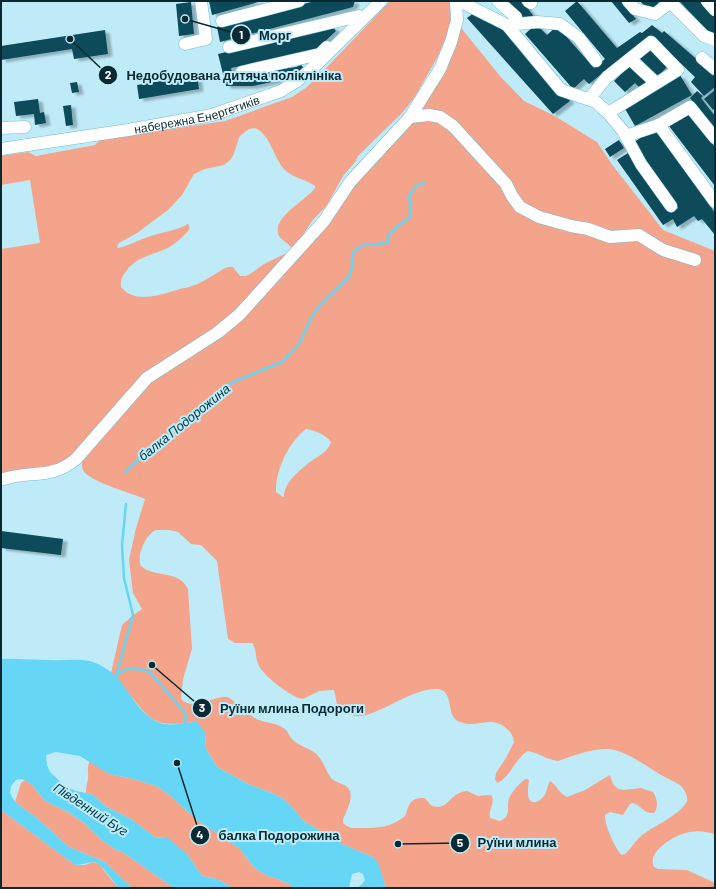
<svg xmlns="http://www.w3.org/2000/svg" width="716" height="889" viewBox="0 0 716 889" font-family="Barlow,sans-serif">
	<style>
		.green { fill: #f4a48a; fill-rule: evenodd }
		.water { fill: #65d6f5 }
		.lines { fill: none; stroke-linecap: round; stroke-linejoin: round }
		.stream { stroke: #65d6f5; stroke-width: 2.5 }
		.building { fill: #084b5a; filter: url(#shadow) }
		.minor-casing { stroke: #71bdd3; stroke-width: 13 }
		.minor { stroke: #fff; stroke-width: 12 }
		.labels { text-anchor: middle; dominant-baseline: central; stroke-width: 4; stroke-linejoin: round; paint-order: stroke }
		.street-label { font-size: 12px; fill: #092a33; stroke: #bfebf9 }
		.water-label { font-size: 13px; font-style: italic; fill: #003744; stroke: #bfebf9 }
		.leader { fill: none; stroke: #092a33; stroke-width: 1.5 }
		.callout-dot { fill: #092a33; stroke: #bfebf9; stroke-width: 1.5 }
		.mark-label { font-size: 12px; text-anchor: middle; font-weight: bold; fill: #fff }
		.callout-label { font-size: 13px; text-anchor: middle; font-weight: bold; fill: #092a33; stroke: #bfebf9; stroke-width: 4; stroke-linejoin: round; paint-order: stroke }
	</style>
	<defs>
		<filter id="shadow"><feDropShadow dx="4.5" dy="2.5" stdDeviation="1" flood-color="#0004"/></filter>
	</defs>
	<rect width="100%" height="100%" fill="#bfebf9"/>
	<g class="green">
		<path d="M390 1H452V22L447 35 437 58 414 98 402 113 358 156 355 162 343 176 327 205 312 221 301 238 292 249C289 243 282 241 279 236 270 218 307 200 315 188V186C306 179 292 178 284 169 273 157 271 135 255 128L249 129 241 135 239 138 233 156 229 161 224 165 205 169 194 174 182 195 168 210 137 233 119 243 117 246 118 248C129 246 138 240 148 237 162 232 176 231 188 224 191 228 189 231 185 234 180 240 174 244 168 248 153 255 138 256 127 270 123 275 120 280 121 287 135 304 159 295 177 290 182 288 187 288 192 286 205 282 216 272 228 267H233L240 276H246L250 274 264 264 289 252 225 321 146 372 125 393 77 449 62 463 57 466 1 475V249L40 243 30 180 1 185V156L28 152 36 156 95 145 100 140 225 121 292 97 307 87 329 65Z"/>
		<path d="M462 18V29L500 76 524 101 553 115 597 142 611 163 663 230 715 251V834C708 832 698 830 690 832 676 834 646 851 654 867L658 869 687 870 715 883V888H386L383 879 373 857 344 845 305 822 285 800 272 793 250 785 217 767 206 749 205 732 193 722C155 728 150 721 127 691 122 685 118 678 111 673L122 625 132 616 142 609 133 593 129 560 136 528 145 499C132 493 89 482 83 470 81 466 82 462 83 457L142 389 247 314 257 304 336 209 414 112ZM306 429C316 431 325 434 331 442 328 452 318 456 310 462 300 470 284 482 284 497H283L276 492V490C276 469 289 442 306 429ZM156 530H169L178 532 191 544 201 545 217 561 228 639 235 643H252C257 649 255 659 259 666 264 676 292 698 303 699L319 691 334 690 338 709C344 713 354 717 361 716 385 712 411 689 436 689 456 689 444 717 460 722 478 729 490 714 507 729 511 732 513 736 514 742L506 758 496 773 495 779 497 783C511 777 515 758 528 751 539 753 548 760 558 761 573 756 589 749 606 749 625 749 647 767 663 776 670 780 677 782 682 787 685 791 688 796 687 801 681 815 653 826 641 836 635 841 631 849 625 854L622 855C615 849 604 823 605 815L610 812 623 815 630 804 633 803C642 806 644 814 654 813 659 807 657 798 653 792L641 788 624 790 618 789 613 784 610 775 608 776 585 790 567 797C559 794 557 785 550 781 547 786 547 792 544 796 542 799 539 801 536 802 525 804 528 787 529 781L528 779H525C519 784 511 792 509 799 506 808 512 816 500 821L490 818C488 810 495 804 492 796L490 795 478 796 467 791C450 792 448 811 433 806 429 805 428 800 424 798 408 798 410 805 405 816 392 827 379 828 363 828 355 828 349 829 343 823V820C346 811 353 801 350 791 347 783 337 784 332 779 325 771 324 760 315 753 308 747 298 746 292 739 288 735 289 731 282 727 274 722 262 723 253 717 244 711 238 702 227 697 212 696 193 712 181 699L183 679 192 649 188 589C178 569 157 579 141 566 136 556 146 534 156 530Z"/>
		<path d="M90 761 109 774 134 779 156 786 167 793 196 819 240 849 252 865 259 871 268 876 278 879 289 884 293 888H233L217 879 202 876 187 854 164 837 156 838 131 819 107 807 93 795 86 793C86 787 87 784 88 779 89 772 86 768 90 761Z"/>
		<polygon points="25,780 32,785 45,801 68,812 84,823 103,841 113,848 124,853 174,888 132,888 105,862 69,847 38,819 15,802 21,783"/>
		<polygon points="1,810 75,865 85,865 93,862 99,864 118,888 1,888"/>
	</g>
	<path class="water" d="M1 659C17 658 34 660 50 660 64 661 80 658 93 662 101 665 111 671 117 677 130 692 138 713 158 722 170 728 185 721 197 722L205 732 206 749 217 767 250 785 272 793 285 800 305 822 344 845 373 857 378 862 386 888H357L362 884 365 880 363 874 359 872 352 874 349 888H293L289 884 278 879 268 876 259 871 252 865 240 849 196 819 167 793 156 786 134 779 109 774 80 756 56 752 46 755 47 765 50 772 66 787 76 791 86 793 93 795 107 807 131 819 156 838 164 837 168 838 187 854 202 876 217 879 233 888H174L124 853 113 848 103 841 84 823 68 812 45 801 32 785 25 780 20 779 16 780 11 786 10 793 15 802 38 819 69 847 105 862 132 888H118C114 882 101 863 94 862 90 862 82 865 75 865L1 810Z"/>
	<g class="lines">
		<g class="stream">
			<path d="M125 472 146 452 233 382 282 362 299 344 312 316 321 304 349 277 352 268V257L354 251 365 244 373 245 388 242V235C392 232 395 229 399 225 402 222 406 221 410 217V204L409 196 416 186 424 183"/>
			<polyline points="117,675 126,669 138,669 150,672 186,714 184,726"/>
			<polyline points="115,680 133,615 124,578 122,545 126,504"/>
		</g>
	</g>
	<g class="building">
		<polygon points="209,1 262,1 212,15"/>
		<polygon points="315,1 355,1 353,7 220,42 217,27"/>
		<polygon points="506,1 520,1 526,6 535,18 522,19"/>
		<polygon points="577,1 617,48 640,32 642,33 652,25 662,33 664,31 715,75 715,87 704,96 691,82 695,77 652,36 647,41 645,39 589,84 584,79 573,89 525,34 536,24 547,35 557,26 594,68 605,59 565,11"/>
		<polygon points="611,1 621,1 636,19 629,23"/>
		<polygon points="640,1 660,1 655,7 648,10"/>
		<polygon points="679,1 701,1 715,16 715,36 714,37 705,28"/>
		<polygon points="191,2 194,34 179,36 176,4"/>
		<polygon points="475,12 502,26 570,101 553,114 467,18"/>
		<polygon points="333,27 336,31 316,50 231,68 233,77 296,67 301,65 305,69 295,77 253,86 226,86 218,54"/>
		<polygon points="105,30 108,54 74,59 72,49 1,60 1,46"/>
		<polygon points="649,47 668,66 658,76 638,57"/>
		<polygon points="630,65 646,82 640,88 635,83 625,92 614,81"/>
		<polygon points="197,75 199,89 139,99 137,85"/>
		<polygon points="680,75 692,95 635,126 624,107"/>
		<polygon points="77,82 79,92 72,93 70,83"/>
		<polygon points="715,90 715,108 713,110 704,99"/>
		<polygon points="697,91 703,96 701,98 715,116 715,131 690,98"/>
		<polygon points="38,99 40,113 44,112 46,123 35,125 34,114 16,116 14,102"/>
		<polygon points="71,105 73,125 66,126 63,106"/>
		<polygon points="687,112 715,147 715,186 669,126"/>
		<polygon points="655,128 715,213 715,235 702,219 698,221 694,216 677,227 673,219 663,225 617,160 628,153 671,213 678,208 633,143"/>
		<polygon points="619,140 624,148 610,157 605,149"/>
		<polygon points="1,531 63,539 61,555 1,548"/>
	</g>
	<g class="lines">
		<g class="minor-casing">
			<g id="minor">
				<polyline points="459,1 507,25 537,22 560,24 579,38 596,61"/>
				<polyline points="498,1 516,17"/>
				<polyline points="528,1 531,3"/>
				<polyline points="628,1 635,9 655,14 671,2"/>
				<polyline points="669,1 704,36 715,40"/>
				<polyline points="707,1 715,10"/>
				<polyline points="222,21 299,1"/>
				<polyline points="507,25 561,90 596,102 608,113 623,131 641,164 671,206"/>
				<polyline points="185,44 206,39 201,1"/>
				<polyline points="229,47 359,16"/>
				<polyline points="702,58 715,69"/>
				<polyline points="630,59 656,83"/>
				<polyline points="242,72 320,54 327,47"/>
				<polyline points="589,99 607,77 651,42 678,70 608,113"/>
				<polyline points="410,117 429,115 440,117 453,126 506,184 512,196 520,207 539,217 571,226 588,229 610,237 639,235 663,250 695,260"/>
				<polyline points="659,125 690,107 715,138"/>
				<polyline points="1,128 25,127"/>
				<polyline points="626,136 659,125 715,202"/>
				<path id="s1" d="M1 149 128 130 212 115 281 91 297 81 317 64 381 1"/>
				<path d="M1 480C28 469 50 481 76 459L147 378 217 333 239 315 324 221 350 182 410 117 440 69 451 42 457 20 456 1"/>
			</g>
		</g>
		<use href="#minor" class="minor"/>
	</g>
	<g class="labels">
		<g class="street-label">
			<text stroke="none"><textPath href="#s1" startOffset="199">набережна Енергетиків</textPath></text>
		</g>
		<g class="water-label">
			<text transform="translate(184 422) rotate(-39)">балка Подорожина</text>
			<text transform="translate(91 809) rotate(33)">Південний Буг</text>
		</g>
	</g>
	<path class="leader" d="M185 19L241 35M70 39L108 75M152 665L202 708M177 763L200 835M398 844L460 843"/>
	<g class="callout-dot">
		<circle cx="185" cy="19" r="4"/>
		<circle cx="70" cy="39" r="4"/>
		<circle cx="152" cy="665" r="4"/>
		<circle cx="177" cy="763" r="4"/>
		<circle cx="398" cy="844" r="4"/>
		<circle cx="241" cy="35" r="10"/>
		<circle cx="108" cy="75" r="10"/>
		<circle cx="202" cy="708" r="10"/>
		<circle cx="200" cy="835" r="10"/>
		<circle cx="460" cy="843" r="10"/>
	</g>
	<g class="mark-label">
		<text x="241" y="39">1</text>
		<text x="108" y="79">2</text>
		<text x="202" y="712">3</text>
		<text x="200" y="839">4</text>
		<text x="460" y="847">5</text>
	</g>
	<g class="callout-label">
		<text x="275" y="40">Морг</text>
		<text x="234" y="80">Недобудована дитяча поліклініка</text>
		<text x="292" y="713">Руїни млина Подороги</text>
		<text x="279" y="840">балка Подорожина</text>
		<text x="517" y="847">Руїни млина</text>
	</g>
	<rect width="716" height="889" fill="none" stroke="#092a33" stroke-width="4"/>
</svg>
